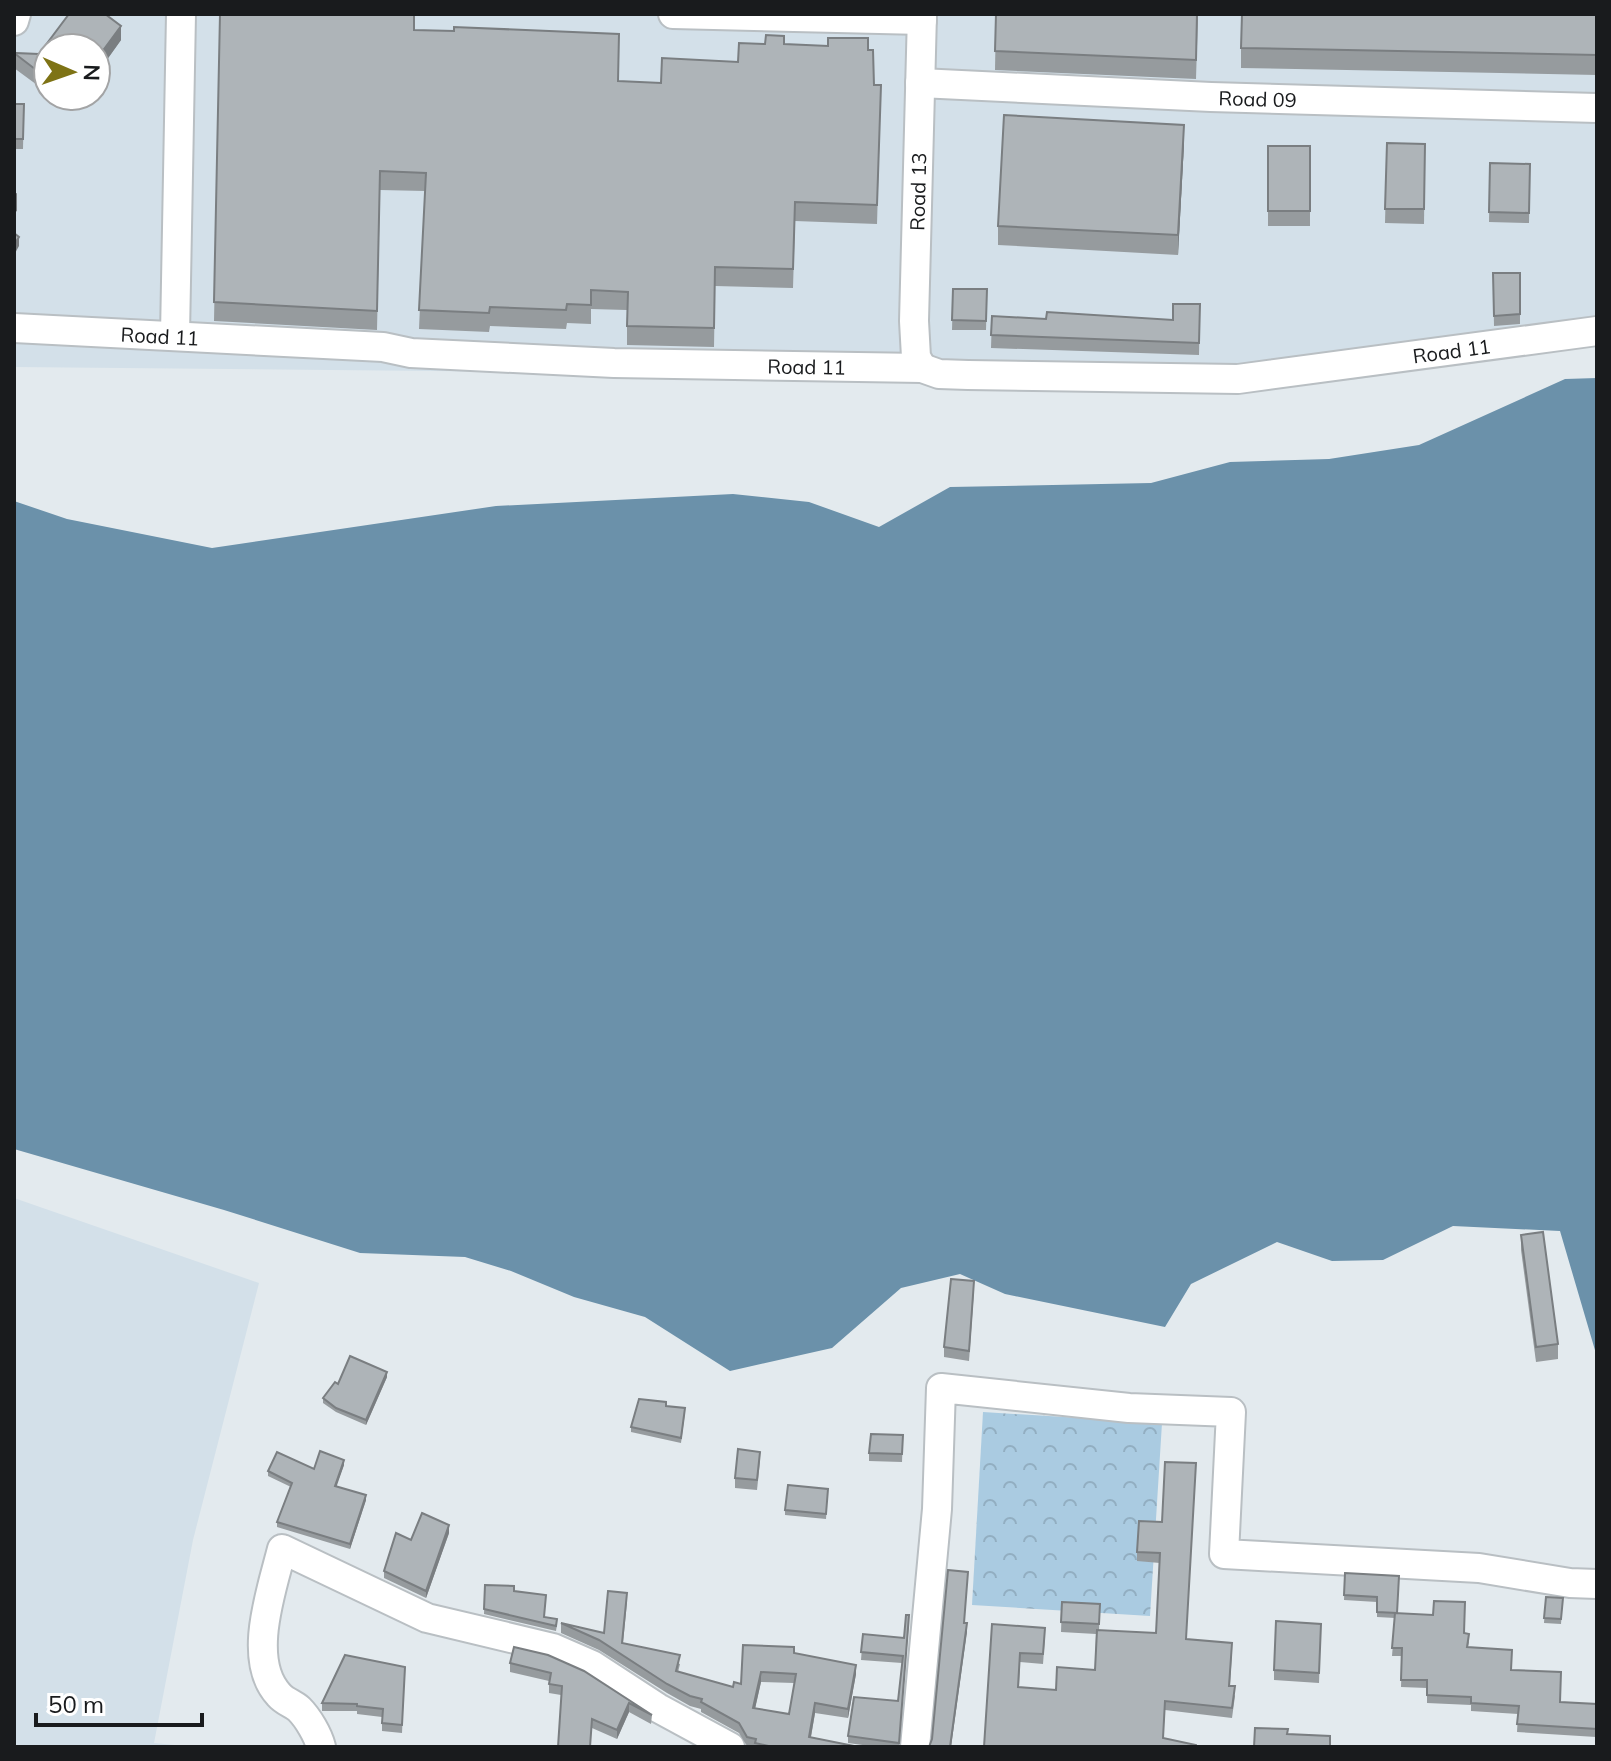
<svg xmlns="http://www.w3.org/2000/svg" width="1611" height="1761" viewBox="0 0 1611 1761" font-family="Mulish,sans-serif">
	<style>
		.built { fill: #d3e0e9; fill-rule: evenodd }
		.forest { fill: url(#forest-crowns) }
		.water { fill: #6b91aa }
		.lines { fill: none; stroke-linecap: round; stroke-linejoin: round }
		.minor-casing { stroke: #b9bfc3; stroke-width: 32 }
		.minor { stroke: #fff; stroke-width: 28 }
		.wall { fill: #969b9e; fill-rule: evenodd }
		.shaded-wall { fill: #7a7e81 }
		.building { fill: #aeb4b8; stroke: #7a7e81; stroke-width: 2; fill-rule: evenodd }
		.labels { text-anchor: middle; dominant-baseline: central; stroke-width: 6; stroke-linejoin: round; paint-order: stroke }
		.street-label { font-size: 20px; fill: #191b1d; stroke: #fff }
	</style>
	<defs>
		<pattern id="forest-crowns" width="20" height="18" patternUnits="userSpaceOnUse" patternTransform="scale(2)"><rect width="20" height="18" fill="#aacbe1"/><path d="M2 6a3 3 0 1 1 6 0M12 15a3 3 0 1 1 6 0" fill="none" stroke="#92aec1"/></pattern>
	</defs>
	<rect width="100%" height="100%" fill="#e3eaee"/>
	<g class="built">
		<path d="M14 14H1597V343L1351 380 14 367ZM48 48H96V96H48Z"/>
		<polygon points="14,1198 259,1283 193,1540 154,1743 195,1747 14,1747"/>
	</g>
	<polygon class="forest" points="983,1412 1162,1423 1150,1616 972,1605"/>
	<polygon class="water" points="1597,378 1597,1221 1595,1222 1597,1228 1597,1357 1560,1231 1453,1226 1383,1260 1332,1261 1277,1242 1191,1284 1165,1327 1005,1294 960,1274 901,1288 832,1348 730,1371 645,1317 574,1297 511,1271 465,1257 360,1253 224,1210 14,1149 14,501 67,519 212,548 496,506 733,494 809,502 879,527 950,487 1151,483 1230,462 1329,459 1419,445 1565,379"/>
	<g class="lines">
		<g class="minor-casing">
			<g id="minor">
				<polyline points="673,14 922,20"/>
				<polyline points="14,21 16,14"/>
				<path id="s1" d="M920 83 1211 97 1597 108"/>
				<path id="s2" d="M14 328 383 347 411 353 614 363 922 368 939 374 968 375 1238 379 1597 331"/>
				<polyline points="175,335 181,14"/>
				<path id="s3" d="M922 368 916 357 914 321 922 14"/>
				<path d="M321 1747C318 1735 308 1718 299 1709 293 1704 284 1701 279 1695 246 1660 272 1589 282 1549L427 1618 553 1648 592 1665 658 1708 730 1747"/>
				<polyline points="915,1747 937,1509 941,1388 1129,1408 1231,1412 1224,1554 1479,1568 1570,1583 1597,1584"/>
			</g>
		</g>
		<use href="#minor" class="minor"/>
	</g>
	<g class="wall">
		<polygon points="69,14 105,14 121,26 121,40 96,75 96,48 48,48 48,93 14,68 14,53 39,54"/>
		<polygon points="220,14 414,30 618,81 661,83 738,62 784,44 868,50 874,85 881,85 877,224 795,221 793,288 715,286 714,347 627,345 627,310 591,309 591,324 567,323 566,329 490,326 489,332 419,329 425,191 380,190 377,330 214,321"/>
		<polygon points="996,14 1198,14 1196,79 995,70"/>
		<polygon points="1597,14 1597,75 1241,68 1241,48"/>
		<polygon points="53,96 80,96 70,109"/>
		<polygon points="14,104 24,104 23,149 14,149"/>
		<polygon points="1387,143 1425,144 1424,224 1385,223"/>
		<polygon points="1184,144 1178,255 998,245 998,226"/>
		<rect x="1268" y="146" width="42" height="80"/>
		<polygon points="1490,163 1530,164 1529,223 1489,222"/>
		<polygon points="1493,273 1520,273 1520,324 1494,326"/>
		<polygon points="953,289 987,289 986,330 952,330"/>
		<polygon points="1200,304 1199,355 991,348 992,316 1046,319 1173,320"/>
		<polygon points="1521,1235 1558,1344 1558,1359 1536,1362 1521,1250"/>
		<polygon points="974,1291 969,1361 944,1357 944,1347"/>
		<polygon points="387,1377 366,1425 336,1412 323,1403 323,1398 338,1384"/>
		<polygon points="685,1413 681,1443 631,1432 631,1427"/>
		<polygon points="903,1435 902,1462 869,1461 869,1453"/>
		<polygon points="760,1461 757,1490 735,1488 735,1478"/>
		<polygon points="344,1465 336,1486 366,1500 350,1549 277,1527 277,1522 291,1487 268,1476 268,1471 314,1469"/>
		<polygon points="828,1489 826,1519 785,1515 785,1510"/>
		<polygon points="1162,1522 1186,1639 1232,1652 1230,1686 1235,1696 1232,1718 1165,1710 1163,1738 984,1747 992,1624 1045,1637 1043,1664 1020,1662 1019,1687 1056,1690 1095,1670 1096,1634 1061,1632 1062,1602 1100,1604 1099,1630 1156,1633 1160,1563 1137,1561 1137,1552"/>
		<polygon points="449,1533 426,1598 384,1578 384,1571 411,1540"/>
		<polygon points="1345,1573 1399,1576 1397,1613 1464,1634 1469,1642 1468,1647 1512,1670 1560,1702 1597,1704 1597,1743 1596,1737 1517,1732 1518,1714 1471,1711 1471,1705 1427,1703 1427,1688 1401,1687 1402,1656 1392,1656 1395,1618 1377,1617 1377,1602 1344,1600"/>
		<polygon points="485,1585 514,1591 545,1617 557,1624 556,1631 484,1614"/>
		<polygon points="1546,1597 1563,1598 1561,1624 1544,1623"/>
		<path d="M627 1602 623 1643 680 1664 678 1672 733 1687 794 1653 856 1674 848 1718 815 1713 811 1737 859 1747 747 1746 739 1733 701 1712V1709L690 1706 667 1693 599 1650 561 1633V1623L604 1633ZM761 1682 794 1683 789 1714 755 1708Z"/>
		<polygon points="909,1622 899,1747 877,1747 848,1743 848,1736 898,1701 902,1663 861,1660 863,1634 904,1638"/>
		<polygon points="1321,1624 1319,1683 1274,1680 1274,1670"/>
		<polygon points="548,1655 652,1715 651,1724 629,1712 617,1739 592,1728 561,1695 549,1693 549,1681 510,1672 510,1663"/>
		<polygon points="405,1667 402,1733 382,1731 382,1717 357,1714 357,1711 322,1711 322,1703"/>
	</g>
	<g class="shaded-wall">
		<polygon points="121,26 121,40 96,75 96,60"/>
		<polygon points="70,96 80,96 70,109"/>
		<polygon points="1184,125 1184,144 1178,255 1178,235"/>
		<polygon points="17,193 17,211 14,213 14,194"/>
		<polygon points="19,237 19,246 14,255 14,245"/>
		<polygon points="387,1372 387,1377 366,1425 366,1420"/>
		<polygon points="344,1460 344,1465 335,1491 335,1486"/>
		<polygon points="366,1495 366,1500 350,1549 350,1544"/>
		<polygon points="449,1525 449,1533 426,1598 426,1591"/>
		<polygon points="967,1623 967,1632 951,1747 950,1747"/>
		<polygon points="856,1665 856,1674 848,1718 848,1709"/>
		<polygon points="761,1672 761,1682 753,1718 753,1708"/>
		<polygon points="629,1703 629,1712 617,1739 617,1730"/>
		<polygon points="815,1703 815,1713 809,1747 809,1737"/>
	</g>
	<g class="building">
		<polygon points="69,14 105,14 121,26 96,60 96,48 48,48 48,79 14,53 39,54"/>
		<polygon points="220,14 414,14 414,30 454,31 454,27 619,34 618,81 661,83 662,58 738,62 739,43 765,44 766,35 784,36 784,44 828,46 828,38 868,38 868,50 873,50 874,85 881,85 877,205 795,202 793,269 715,267 714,328 627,326 628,292 591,290 591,305 567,304 566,310 490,307 489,313 419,310 426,173 380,171 377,311 214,302"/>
		<polygon points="996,14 1197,14 1196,60 995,51"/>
		<polygon points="1242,14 1597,14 1597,55 1241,48"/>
		<polygon points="14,104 24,104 23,139 14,139"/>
		<polygon points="1004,115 1184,125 1178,235 998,226"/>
		<polygon points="1387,143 1425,144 1424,209 1385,209"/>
		<rect x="1268" y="146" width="42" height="65"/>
		<polygon points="1490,163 1530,164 1529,213 1489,212"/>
		<polygon points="14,233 19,237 14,245"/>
		<polygon points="1493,273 1520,273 1520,314 1494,316"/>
		<polygon points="953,289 987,289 986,321 952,320"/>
		<polygon points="1173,304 1200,304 1199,343 991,335 992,316 1046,319 1047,312 1173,320"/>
		<polygon points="1543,1232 1558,1344 1536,1347 1521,1235"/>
		<polygon points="951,1279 974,1281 969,1351 944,1347"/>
		<polygon points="350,1356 387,1372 366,1420 336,1408 323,1398 335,1382 338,1384"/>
		<polygon points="639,1399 666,1402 666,1406 685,1408 681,1438 631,1427"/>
		<polygon points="871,1434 903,1435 902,1454 869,1453"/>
		<polygon points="738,1449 760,1452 757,1480 735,1478"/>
		<polygon points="320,1451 344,1460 335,1486 366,1495 350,1544 277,1522 292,1483 268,1471 277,1452 314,1469"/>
		<polygon points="1165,1462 1196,1463 1186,1639 1232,1643 1229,1686 1235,1686 1232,1708 1165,1701 1163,1738 1196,1745 1196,1747 984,1747 992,1624 1045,1628 1043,1654 1020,1653 1018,1687 1056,1690 1057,1667 1095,1670 1097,1630 1156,1633 1160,1553 1137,1552 1139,1521 1162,1522"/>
		<polygon points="788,1485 828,1489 826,1514 785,1510"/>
		<polygon points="422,1513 449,1525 426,1591 384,1571 396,1533 411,1540"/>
		<polygon points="948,1570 968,1572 964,1623 967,1623 950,1747 929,1747 932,1739"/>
		<polygon points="1345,1573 1399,1576 1397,1613 1377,1612 1377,1597 1344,1595"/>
		<polygon points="485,1585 514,1586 514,1591 546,1595 544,1617 557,1619 556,1626 484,1609"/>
		<path d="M608 1591 627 1593 622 1643 680 1655 676 1671 733 1687 734 1682 741 1684 743 1645 794 1647V1653L856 1665 848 1709 815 1703 809 1737 859 1747H768L769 1746 755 1743 756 1739 747 1737 739 1723 701 1702 702 1699 690 1696 667 1684 599 1640 561 1623 604 1633ZM761 1672 796 1674 789 1714 753 1708Z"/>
		<polygon points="1546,1597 1563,1598 1561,1619 1544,1618"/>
		<polygon points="1434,1601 1465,1602 1464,1633 1469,1634 1467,1647 1512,1650 1511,1670 1561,1672 1560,1702 1597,1704 1597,1735 1597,1729 1517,1724 1519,1706 1471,1703 1471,1697 1427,1695 1427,1680 1401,1680 1402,1648 1392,1648 1395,1613 1433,1615"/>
		<polygon points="1062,1602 1100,1604 1099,1624 1061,1622"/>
		<polygon points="906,1615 909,1615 899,1743 848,1736 854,1697 898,1701 903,1656 861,1652 863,1634 904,1638"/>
		<polygon points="1276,1621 1321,1624 1319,1673 1274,1670"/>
		<polygon points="514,1647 548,1655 584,1671 652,1715 629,1703 617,1730 592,1719 590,1747 558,1747 562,1686 549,1684 551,1673 510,1663"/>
		<polygon points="345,1655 405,1667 402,1725 382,1723 383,1709 357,1706 357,1704 322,1703"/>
		<polygon points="1255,1728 1288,1729 1287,1734 1330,1736 1330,1747 1254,1747"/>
	</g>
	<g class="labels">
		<g class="street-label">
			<text stroke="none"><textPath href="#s1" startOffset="338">Road 09</textPath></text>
			<text stroke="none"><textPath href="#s3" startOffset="178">Road 13</textPath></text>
			<text stroke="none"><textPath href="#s2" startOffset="146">Road 11</textPath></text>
			<text stroke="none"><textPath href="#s2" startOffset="1442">Road 11</textPath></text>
			<text stroke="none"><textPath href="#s2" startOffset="794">Road 11</textPath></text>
		</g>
	</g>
	<rect width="1611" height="1761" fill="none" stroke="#191b1d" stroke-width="32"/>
	<g transform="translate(72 72) rotate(92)"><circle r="38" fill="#ffffff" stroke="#a3a4a5" stroke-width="2"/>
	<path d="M0-6L14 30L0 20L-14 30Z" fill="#7e7315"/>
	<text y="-12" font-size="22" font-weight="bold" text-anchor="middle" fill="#191b1d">N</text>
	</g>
	<path d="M36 1713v12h166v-12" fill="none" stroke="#191b1d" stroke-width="4"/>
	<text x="48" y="1713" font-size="24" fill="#191b1d" stroke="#ffffff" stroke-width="6" paint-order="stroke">50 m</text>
</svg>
